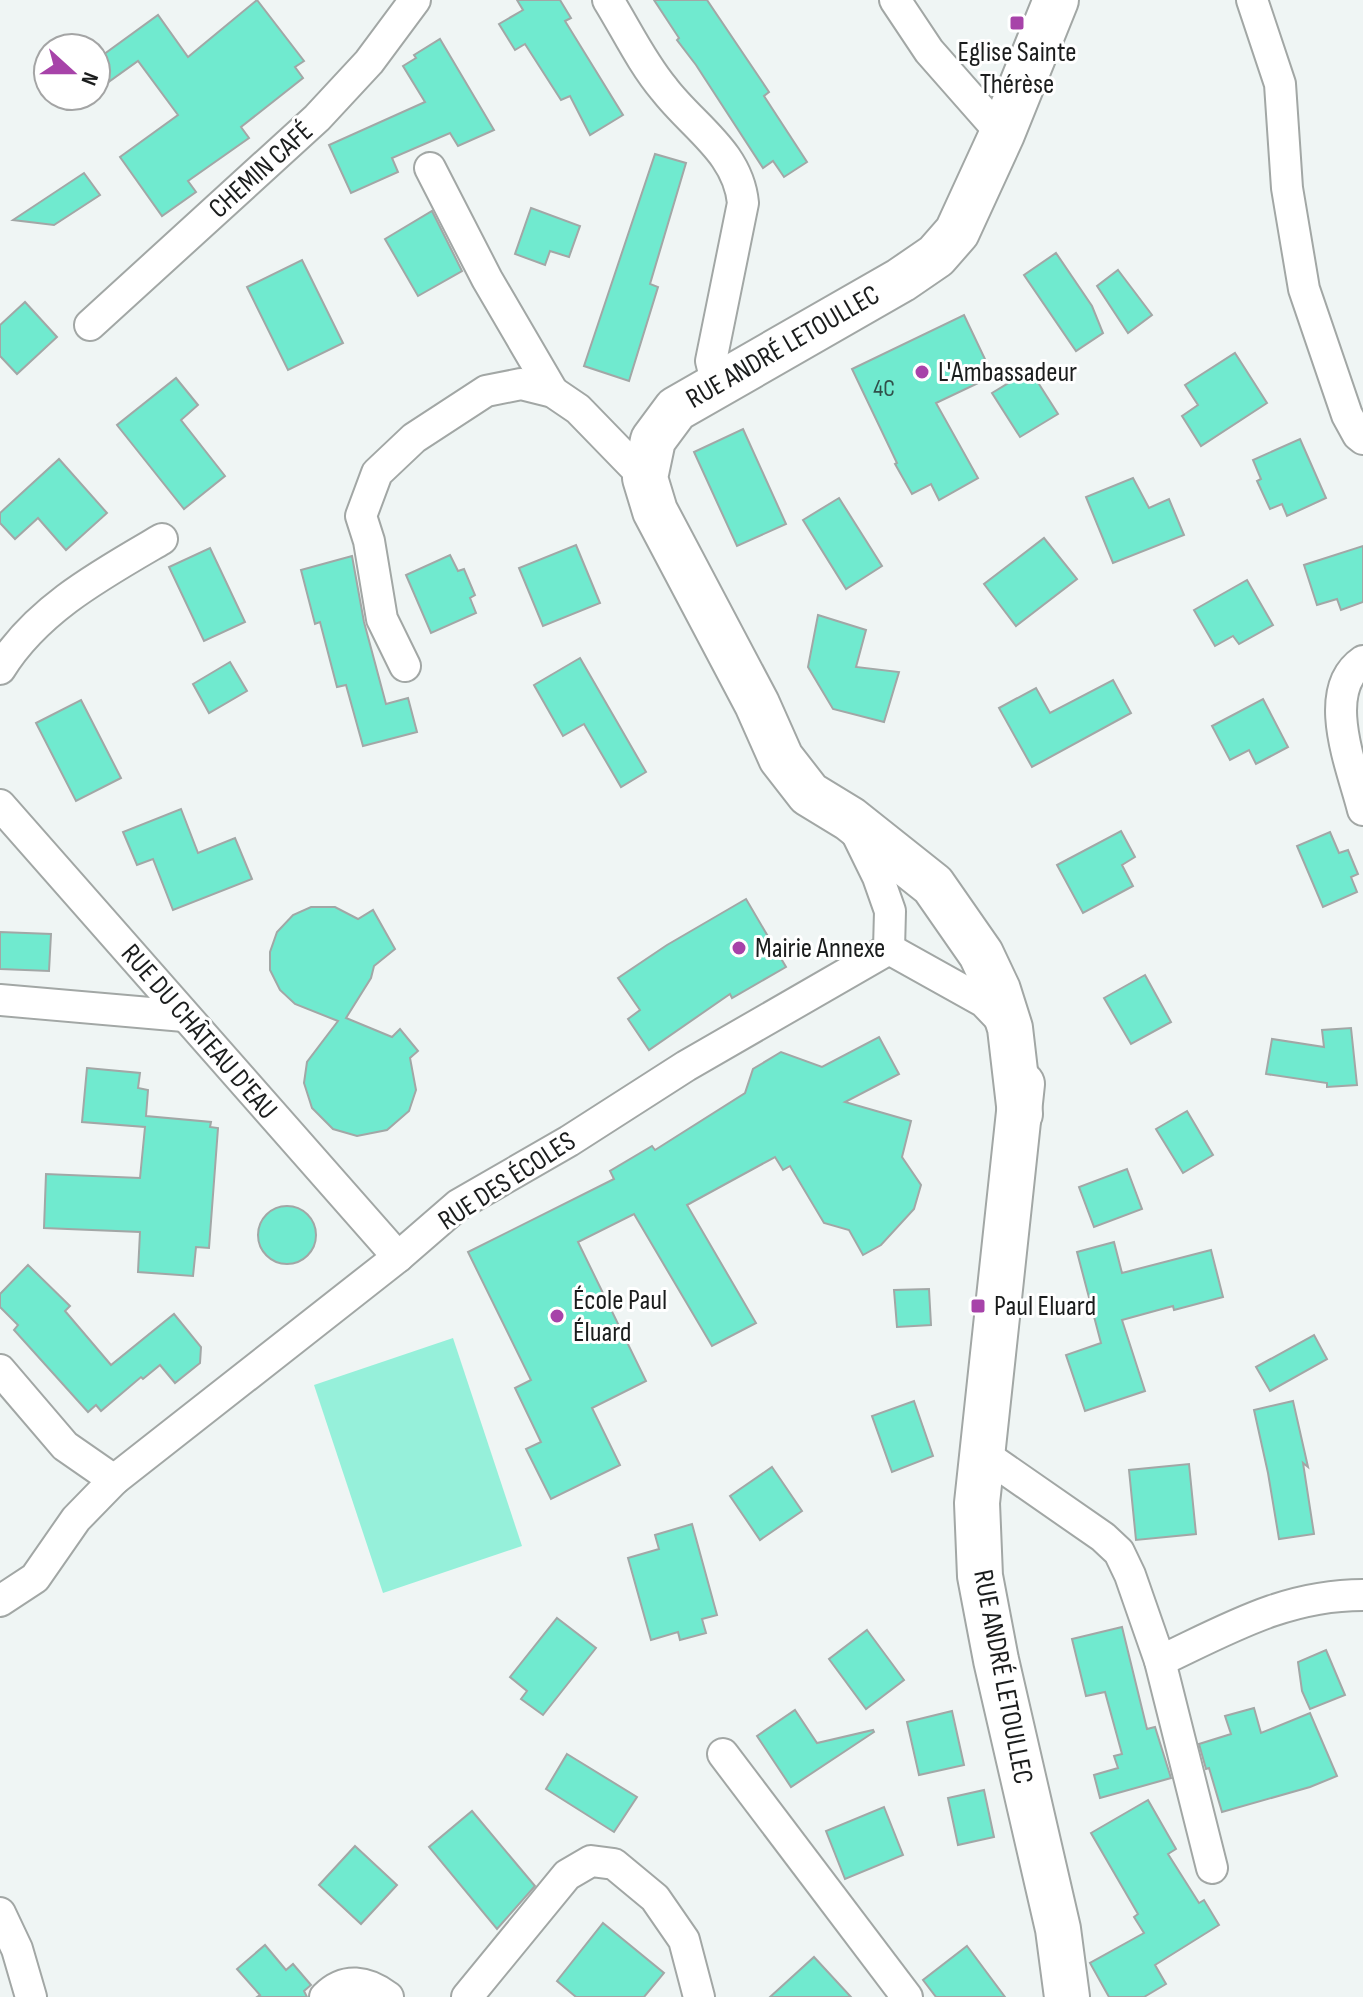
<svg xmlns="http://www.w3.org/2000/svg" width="1363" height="1997" viewBox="0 0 1363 1997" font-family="'Sofia Sans Condensed',sans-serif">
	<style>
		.green { fill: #96f0da }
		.building { fill: #70eacf; stroke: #a2a7a6; stroke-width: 2 }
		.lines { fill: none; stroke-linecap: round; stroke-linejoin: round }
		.street-casing { stroke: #a2a7a5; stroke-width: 34 }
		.secondary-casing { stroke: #a2a7a5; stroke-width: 48 }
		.street { stroke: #fff; stroke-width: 30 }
		.secondary { stroke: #fff; stroke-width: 44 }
		.poi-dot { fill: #a743a9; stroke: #fff; stroke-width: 3 }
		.labels { text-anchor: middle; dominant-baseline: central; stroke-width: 6; stroke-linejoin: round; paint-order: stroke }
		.number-label { font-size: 24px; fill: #30504a }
		.poi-label { font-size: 28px; fill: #1b1d1d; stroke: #fff; text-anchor: start }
		.street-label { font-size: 28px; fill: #1b1d1d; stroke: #fff }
	</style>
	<rect width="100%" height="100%" fill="#eff5f4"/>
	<polygon class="green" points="453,1338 522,1546 383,1593 314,1385"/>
	<g class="building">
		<polygon points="257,0 304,61 295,67 303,78 241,127 249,138 188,181 196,192 162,216 120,157 178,115 138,61 96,91 96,60 158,15 188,57"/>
		<polygon points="517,0 560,0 571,18 565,21 623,115 590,135 570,96 561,100 525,44 515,50 499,24 523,10"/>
		<polygon points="654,0 707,0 769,92 764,96 807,162 784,177 773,161 763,168 696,65 677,40 679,38"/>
		<polygon points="440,39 494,130 458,146 450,133 392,158 398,172 351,193 329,145 425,102 403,66 416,58 414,55"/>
		<polygon points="655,154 686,163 650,284 658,287 629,381 584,366"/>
		<polygon points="84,173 100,195 54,225 13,220"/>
		<polygon points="531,208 580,226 569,257 550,251 545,265 515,254"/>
		<polygon points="432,211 462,271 418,296 385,239"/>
		<polygon points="1056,253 1092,306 1103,333 1076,351 1024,275"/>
		<polygon points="302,260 343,343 288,370 247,287"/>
		<polygon points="1118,270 1152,315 1128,333 1097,286"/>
		<polygon points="25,302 57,337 17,374 0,356 0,325"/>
		<polygon points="964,315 993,376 936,403 978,478 939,500 931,484 912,494 895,464 897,463 852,369"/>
		<polygon points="1235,353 1267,403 1201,446 1182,416 1198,405 1185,385"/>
		<polygon points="1030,370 1058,414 1020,437 992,393"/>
		<polygon points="176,378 198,405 181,420 225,476 184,509 117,425"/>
		<polygon points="743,429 786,524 737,546 694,452"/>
		<polygon points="1300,439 1326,498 1287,516 1282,504 1270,509 1257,481 1261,479 1253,460"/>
		<polygon points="59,459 107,513 66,550 38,518 15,539 0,523 0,513"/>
		<polygon points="1133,478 1149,508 1169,499 1184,535 1113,563 1086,497"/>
		<polygon points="839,498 882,566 846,589 803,520"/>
		<polygon points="1044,538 1077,579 1016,626 984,584"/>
		<polygon points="576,545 600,603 543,626 519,568"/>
		<polygon points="1363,546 1363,602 1341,610 1337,599 1317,605 1304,565"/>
		<polygon points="210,548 245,622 204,641 169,567"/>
		<polygon points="450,555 458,571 464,569 475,595 470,598 476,613 431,633 406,575"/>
		<polygon points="352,556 364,622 386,704 408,698 417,732 363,746 346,685 337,687 320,622 315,624 301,570"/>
		<polygon points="1247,580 1273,625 1239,644 1233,636 1215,646 1194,610"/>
		<polygon points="818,615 866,630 856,667 899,672 884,722 833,709 808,667"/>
		<polygon points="580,658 646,772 621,787 584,724 563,736 534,685"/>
		<polygon points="230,662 247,691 209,713 193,684"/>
		<polygon points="1113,680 1131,713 1032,767 999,708 1036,688 1050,713"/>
		<polygon points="1263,699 1288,747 1256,764 1249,750 1230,760 1212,726"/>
		<polygon points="81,700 121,778 76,801 36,723"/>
		<polygon points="181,809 198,853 235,838 252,879 173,910 153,859 137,865 123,832"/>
		<polygon points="1121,831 1135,857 1122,865 1133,886 1083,913 1057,865"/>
		<polygon points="1330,832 1339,853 1348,850 1358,874 1351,877 1357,892 1323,907 1297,846"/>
		<polygon points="746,899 786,967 732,998 730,994 649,1050 628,1019 640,1010 618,978 667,945"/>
		<polygon points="311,907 335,907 358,919 373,910 395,949 374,966 371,978 346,1018 392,1037 400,1029 418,1051 410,1058 416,1090 409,1111 387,1130 357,1136 333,1129 312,1108 304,1083 307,1062 338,1021 295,1004 280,990 270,970 270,952 277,932 293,915"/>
		<polygon points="0,932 51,934 49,971 0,969"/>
		<polygon points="1145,975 1171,1022 1131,1044 1104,998"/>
		<polygon points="1351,1028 1357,1085 1327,1087 1327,1083 1266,1074 1272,1039 1324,1047 1322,1030"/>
		<polygon points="879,1037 899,1074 845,1102 911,1121 902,1157 921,1185 914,1209 881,1245 863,1255 849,1230 824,1223 790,1166 783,1170 775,1157 687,1205 756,1323 712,1346 634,1214 578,1242 646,1381 592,1408 620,1465 551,1499 526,1449 541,1442 515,1388 531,1380 468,1252 614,1179 610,1171 652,1146 655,1150 745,1093 753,1069 781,1052 822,1067"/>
		<polygon points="87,1068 140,1073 138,1088 148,1090 146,1116 211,1122 210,1127 218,1128 209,1248 196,1247 193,1276 138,1272 140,1232 44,1228 46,1174 140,1178 145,1127 82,1122"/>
		<polygon points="1187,1111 1213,1155 1183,1173 1156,1129"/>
		<polygon points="1127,1169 1142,1209 1094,1227 1079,1187"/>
		<circle cx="287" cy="1235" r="29"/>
		<polygon points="1114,1242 1122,1273 1211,1250 1223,1297 1174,1310 1173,1306 1122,1320 1145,1391 1085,1411 1066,1355 1101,1343 1077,1252"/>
		<polygon points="28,1265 70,1306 65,1311 111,1365 174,1314 201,1347 200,1363 175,1383 160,1365 143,1379 141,1377 101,1411 96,1405 88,1412 14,1330 18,1325 0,1307 0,1294"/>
		<polygon points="929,1289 931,1325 897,1327 894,1290"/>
		<polygon points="1314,1335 1327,1359 1270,1391 1256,1367"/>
		<polygon points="914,1401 933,1456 892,1472 872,1416"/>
		<polygon points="1293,1401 1308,1467 1303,1463 1314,1534 1279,1539 1268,1473 1254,1410"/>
		<polygon points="1189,1464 1196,1534 1136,1540 1129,1470"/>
		<polygon points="772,1467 802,1511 760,1540 730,1496"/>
		<polygon points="692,1524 717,1615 702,1619 706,1633 680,1640 678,1632 651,1640 628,1558 659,1549 655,1535"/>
		<polygon points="557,1618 596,1648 543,1715 521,1699 527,1691 510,1677"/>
		<polygon points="1122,1627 1147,1729 1155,1727 1171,1778 1100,1798 1094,1775 1118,1768 1114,1756 1122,1754 1105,1692 1086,1696 1072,1639"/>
		<polygon points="867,1630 904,1680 866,1709 829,1659"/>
		<polygon points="1326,1650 1345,1695 1310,1709 1302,1691 1298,1662"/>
		<polygon points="1254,1708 1261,1733 1310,1713 1337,1776 1310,1787 1222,1812 1209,1768 1206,1769 1199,1744 1231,1734 1225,1716"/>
		<polygon points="795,1710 817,1743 873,1730 874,1732 791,1787 757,1736"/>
		<polygon points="952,1711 964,1765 919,1775 907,1722"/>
		<polygon points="567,1754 637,1797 614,1832 546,1789"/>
		<polygon points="984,1790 994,1837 958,1845 948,1798"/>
		<polygon points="1148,1800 1176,1849 1168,1854 1199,1903 1204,1900 1219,1925 1155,1965 1166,1984 1144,1997 1109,1997 1090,1963 1144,1933 1134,1917 1138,1914 1091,1833"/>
		<polygon points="884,1807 903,1855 845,1879 826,1831"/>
		<polygon points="472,1811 535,1886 497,1929 429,1847"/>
		<polygon points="355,1846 397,1885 361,1924 319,1885"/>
		<polygon points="603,1923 664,1973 644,1997 576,1997 557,1981"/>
		<polygon points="265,1945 286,1970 293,1964 311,1985 304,1991 307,1997 257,1997 260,1995 237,1969"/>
		<polygon points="967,1946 1005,1997 936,1997 923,1980"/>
		<polygon points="814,1957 851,1997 770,1997"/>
	</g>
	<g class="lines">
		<g class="street-casing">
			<g id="street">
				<path d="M608 0C626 29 642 63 664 89 693 127 738 152 743 203L711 361 717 385"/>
				<polyline points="895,0 929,51 1002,134"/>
				<polyline points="1252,0 1280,84 1287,188 1304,289 1347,415 1358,435 1363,439"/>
				<polyline points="430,168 487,279 553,392"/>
				<polyline points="90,325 317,118 369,62 415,0"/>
				<path d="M1363 661C1319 691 1353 769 1363 810"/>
				<polyline points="405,666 382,619 369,541 361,516 377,473 414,438 486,391 521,384 553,392 578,409 645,478"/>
				<path d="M0 669C37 609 102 574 162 539"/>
				<polyline points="0,805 398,1257"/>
				<polyline points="854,828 878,877 890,911 889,949"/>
				<polyline points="889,949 984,1002 1007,1026"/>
				<polyline points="0,1000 184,1016"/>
				<polyline points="0,1370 65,1446 114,1480"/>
				<polyline points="982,1453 1103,1537 1119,1552 1130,1575 1160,1661 1212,1868"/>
				<polyline points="0,1601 35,1578 76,1519 114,1480 398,1257 458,1205 569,1141 686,1066 889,949"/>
				<path d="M1160 1661C1228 1629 1285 1595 1363 1595"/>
				<polyline points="723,1754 907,1997"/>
				<polyline points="0,1913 17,1949 31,1997"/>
				<path d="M325 1997C345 1977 367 1981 388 1997"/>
				<polyline points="467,1997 567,1875 591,1861 614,1864 655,1898 684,1940 699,1997"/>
			</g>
		</g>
		<g class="secondary-casing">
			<g id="secondary">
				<polyline points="1022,1084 977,1503 980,1576 996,1660 1058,1929 1067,1997"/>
				<polyline points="1020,1114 1010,1028 998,990 981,954 933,885 850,819 809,794 781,758 757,704 655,511 645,478 653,440 676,409 901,280 936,256 957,232 1002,134 1056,0"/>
			</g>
		</g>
		<use href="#street" class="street"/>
		<use href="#secondary" class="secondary"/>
	</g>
	<g class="poi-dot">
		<rect x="1009" y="15" width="16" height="16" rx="4"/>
		<circle cx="922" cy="372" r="8"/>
		<circle cx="739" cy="948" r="8"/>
		<rect x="970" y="1298" width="16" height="16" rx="4"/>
		<circle cx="557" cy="1316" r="8"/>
	</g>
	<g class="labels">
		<g class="number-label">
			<text x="884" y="388">4C</text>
		</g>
		<g class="poi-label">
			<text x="1017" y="52" text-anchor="middle">Eglise Sainte<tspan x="1017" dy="32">Thérèse</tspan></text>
			<text x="938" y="372">L'Ambassadeur</text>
			<text x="755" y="948">Mairie Annexe</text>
			<text x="573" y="1300">École Paul<tspan x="573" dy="32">Éluard</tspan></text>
			<text x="994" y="1306">Paul Eluard</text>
		</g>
		<g class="street-label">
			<text transform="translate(261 170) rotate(-42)">CHEMIN CAFÉ</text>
			<text transform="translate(783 347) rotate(-30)">RUE ANDRÉ LETOULLEC</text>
			<text transform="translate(199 1032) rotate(49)">RUE DU CHÂTEAU D'EAU</text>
			<text transform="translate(507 1181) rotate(-33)">RUE DES ÉCOLES</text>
			<text transform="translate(1003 1677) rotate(79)">RUE ANDRÉ LETOULLEC</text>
		</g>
	</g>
	<g transform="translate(72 72) rotate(111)"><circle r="38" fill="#ffffff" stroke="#a4a5a5" stroke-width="2"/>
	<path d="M0-6L14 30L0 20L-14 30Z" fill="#a743a9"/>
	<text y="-12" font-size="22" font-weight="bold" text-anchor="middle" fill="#1b1d1d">N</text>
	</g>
</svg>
